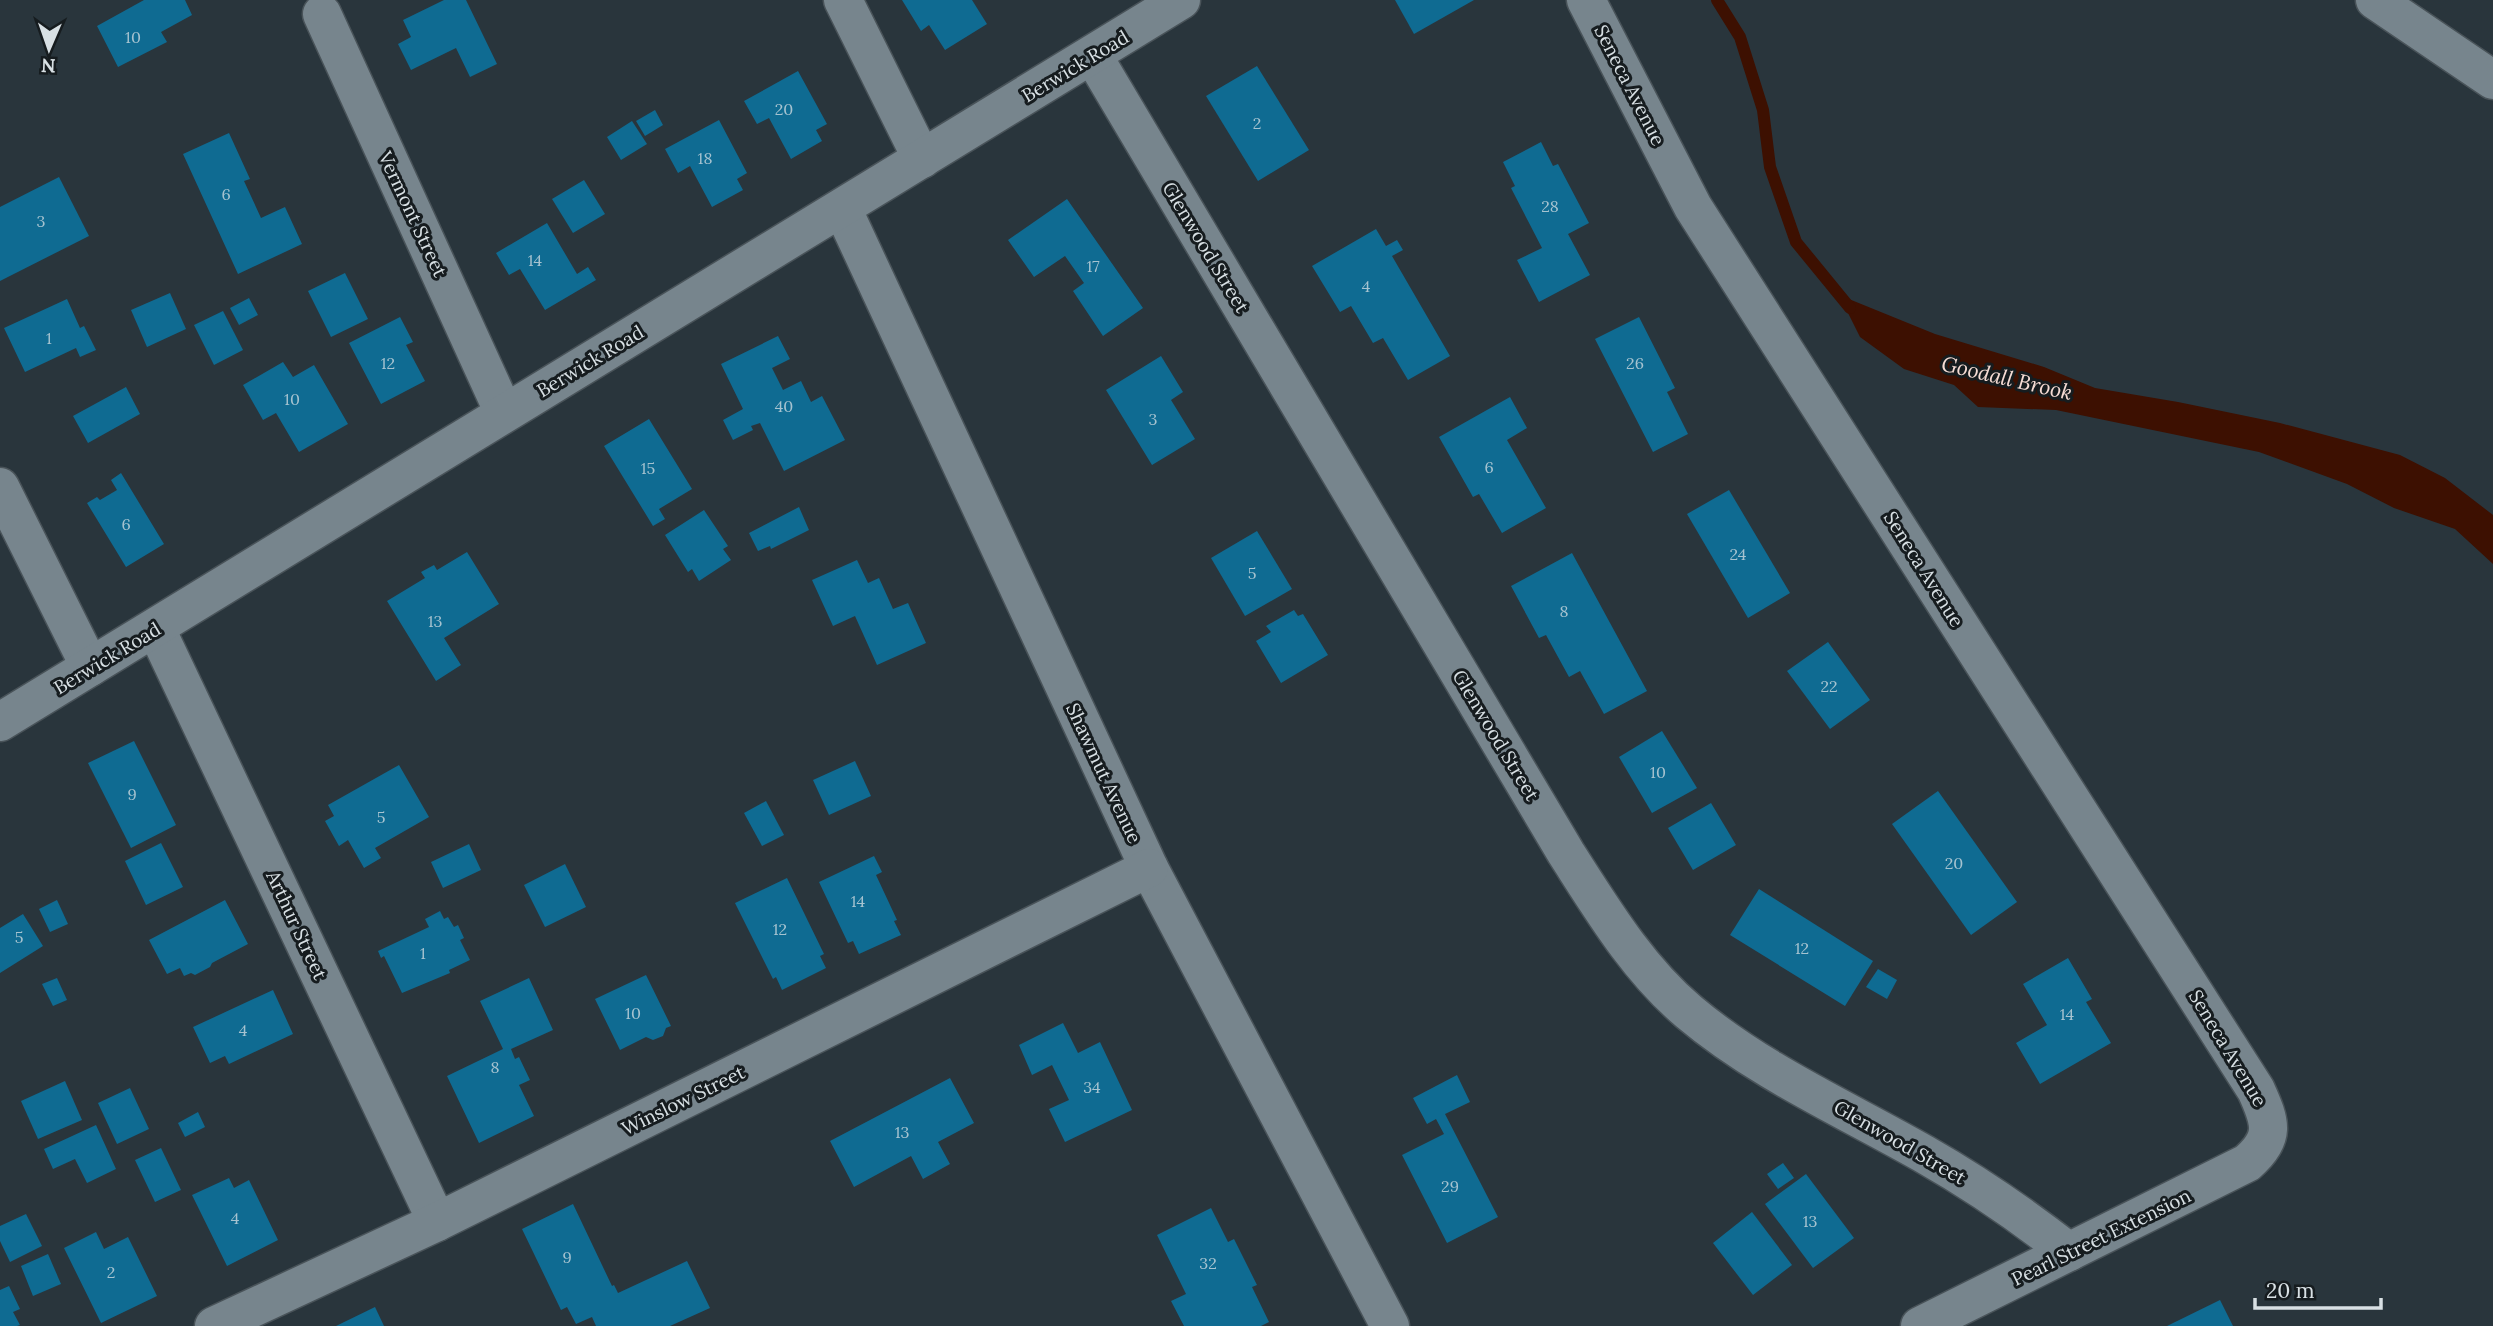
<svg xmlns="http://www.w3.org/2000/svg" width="2493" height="1326" viewBox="0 0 2493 1326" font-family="Lora,serif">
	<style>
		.water { fill: #3d1001 }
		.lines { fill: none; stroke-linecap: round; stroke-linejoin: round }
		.stream { stroke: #3d1001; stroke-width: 12 }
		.building { fill: #0f6b92 }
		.minor-casing { stroke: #495359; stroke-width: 41 }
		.minor { stroke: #77858d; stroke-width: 38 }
		.labels { text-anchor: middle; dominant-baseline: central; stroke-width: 6; stroke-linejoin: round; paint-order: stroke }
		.number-label { font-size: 16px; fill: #a6c3d0 }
		.street-label { font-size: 19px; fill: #d8e0e4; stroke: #161c1f }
		.water-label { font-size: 21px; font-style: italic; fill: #f6dcd4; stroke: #161c1f }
	</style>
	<rect width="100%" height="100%" fill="#29353c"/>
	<polygon class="water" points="1839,295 1935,334 2044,367 2095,388 2178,402 2280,423 2400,455 2445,478 2493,515 2493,564 2455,529 2394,508 2347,484 2259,452 2056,410 1978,407 1954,385 1904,369 1860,337"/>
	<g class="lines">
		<polyline class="stream" points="1717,0 1740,37 1763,110 1770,167 1796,242 1850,308"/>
	</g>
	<g class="building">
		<polygon points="144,0 185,0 192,15 161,32 167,42 118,67 97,26"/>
		<polygon points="444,0 466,0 497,64 470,77 456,48 411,70 398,44 411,37 403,20"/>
		<polygon points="902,0 972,0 987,24 945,50 929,25 921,31"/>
		<polygon points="1395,0 1474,0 1414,34"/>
		<polygon points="1257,66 1309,150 1258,181 1206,96"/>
		<polygon points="798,71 827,124 816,130 822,141 791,159 769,118 757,124 744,101"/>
		<polygon points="655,110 663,125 645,136 636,121"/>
		<polygon points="719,120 747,173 737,179 743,190 712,207 690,166 678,173 665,149"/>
		<polygon points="632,121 647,144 621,160 607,137"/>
		<polygon points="229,133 250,179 244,181 261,218 285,207 302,244 238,274 183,154"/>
		<polygon points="1541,142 1553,166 1558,164 1589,223 1568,234 1590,275 1539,302 1517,260 1542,248 1511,188 1515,186 1503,162"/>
		<polygon points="59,177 89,236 0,281 0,207"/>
		<polygon points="584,180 605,214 573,233 552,199"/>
		<polygon points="1067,199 1143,308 1103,336 1073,291 1084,283 1065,256 1034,277 1008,240"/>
		<polygon points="547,223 577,274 588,267 596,280 545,310 520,269 509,275 496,253"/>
		<polygon points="1376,229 1386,246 1397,240 1403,250 1392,256 1450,356 1408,380 1383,338 1373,343 1351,306 1340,312 1312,266"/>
		<polygon points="345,273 368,319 331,337 308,291"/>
		<polygon points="170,293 186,329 147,347 131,310"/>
		<polygon points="249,298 258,315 239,325 230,308"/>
		<polygon points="67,299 80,328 84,326 96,350 80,357 76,348 25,372 4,328"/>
		<polygon points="223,311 243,350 214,365 194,325"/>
		<polygon points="400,317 413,342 406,345 425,381 381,404 349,343"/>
		<polygon points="1639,317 1675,388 1667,392 1688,434 1653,452 1595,339"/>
		<polygon points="778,336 790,359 772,368 783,390 801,381 811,402 822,396 845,440 784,471 760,423 751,426 753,430 733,440 723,420 743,409 721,364"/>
		<polygon points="1161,356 1183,392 1171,400 1195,439 1152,465 1106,390"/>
		<polygon points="283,362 293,377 314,365 348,424 299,452 276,413 263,420 243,385"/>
		<polygon points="126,387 140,414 88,443 73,416"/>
		<polygon points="1510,397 1527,428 1507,440 1546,508 1502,533 1479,494 1473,497 1439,437"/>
		<polygon points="649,419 692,489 659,509 665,519 653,526 604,446"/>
		<polygon points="121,473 164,544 126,567 87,503 97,497 100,500 117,490 111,480"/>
		<polygon points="1729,490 1790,593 1748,618 1687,514"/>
		<polygon points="799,507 809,530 771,549 770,546 758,551 749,533"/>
		<polygon points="704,510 728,546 723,549 731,560 699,581 692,569 688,572 665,535"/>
		<polygon points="1257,531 1292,589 1245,616 1211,558"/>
		<polygon points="467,552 499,604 444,638 461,665 436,681 387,601 425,578 421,572 434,565 437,570"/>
		<polygon points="1572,553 1647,691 1604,714 1580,671 1569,677 1546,635 1539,638 1511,586"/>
		<polygon points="857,560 868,583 879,578 893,609 908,603 926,643 877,665 855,616 833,626 812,580"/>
		<polygon points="1294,610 1298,616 1303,614 1328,655 1281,683 1256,641 1271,632 1266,626"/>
		<polygon points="1828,642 1870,700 1830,729 1787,671"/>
		<polygon points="1662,731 1697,788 1652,813 1619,757"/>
		<polygon points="134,741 176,825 131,848 88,763"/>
		<polygon points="855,761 871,796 829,815 813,780"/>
		<polygon points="399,765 429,817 375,848 381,858 364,868 348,840 339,846 325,821 334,816 328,805"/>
		<polygon points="1938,791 2017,902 1971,935 1892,824"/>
		<polygon points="766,801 784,835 762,846 744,813"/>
		<polygon points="1711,803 1736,845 1693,870 1668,828"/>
		<polygon points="161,843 183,887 146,905 125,861"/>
		<polygon points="469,844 481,870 443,888 431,862"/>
		<polygon points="874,856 882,872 876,875 897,920 894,921 901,935 859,954 853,941 848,943 819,882"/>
		<polygon points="565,864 586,907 545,927 524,885"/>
		<polygon points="787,878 824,954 820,956 826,968 782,990 776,977 773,979 735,903"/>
		<polygon points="1759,889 1873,961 1845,1006 1730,935"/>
		<polygon points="57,900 68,924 50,932 39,909"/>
		<polygon points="225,900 248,944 212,963 210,967 195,975 191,973 184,976 180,968 167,974 149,940"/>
		<polygon points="440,911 444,919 448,917 454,927 458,925 464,938 460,940 470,960 449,970 450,973 402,993 384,956 381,958 378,951 429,927 425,919"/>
		<polygon points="23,914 43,946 0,973 0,928"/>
		<polygon points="2068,958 2092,999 2086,1002 2111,1043 2040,1084 2016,1043 2047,1025 2023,984"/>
		<polygon points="1878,969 1897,980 1887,999 1866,987"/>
		<polygon points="646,975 671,1026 666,1028 663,1036 653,1040 646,1037 620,1050 595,999"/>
		<polygon points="57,978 67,1000 53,1006 42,984"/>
		<polygon points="529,978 553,1030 511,1049 515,1059 519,1057 530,1080 519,1085 534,1116 479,1143 447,1076 503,1049 480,1001"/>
		<polygon points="273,990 293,1034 229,1064 225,1056 210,1063 193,1027"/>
		<polygon points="1063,1023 1078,1053 1100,1042 1132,1110 1065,1142 1049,1109 1069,1100 1052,1065 1032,1075 1019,1045"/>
		<polygon points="1457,1075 1470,1102 1445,1114 1498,1217 1447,1243 1402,1155 1444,1134 1436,1119 1427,1124 1413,1098"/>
		<polygon points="950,1078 974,1123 938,1142 950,1164 923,1179 911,1156 854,1187 830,1141"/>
		<polygon points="65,1081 82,1120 38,1139 21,1101"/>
		<polygon points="130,1088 149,1129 117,1144 98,1103"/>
		<polygon points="198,1112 205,1127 185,1137 178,1123"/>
		<polygon points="96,1125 116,1169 87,1183 75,1159 53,1169 44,1149"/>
		<polygon points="161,1148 181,1190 155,1202 135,1160"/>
		<polygon points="1783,1163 1794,1178 1778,1189 1767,1174"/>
		<polygon points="1806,1174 1854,1238 1813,1268 1765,1204"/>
		<polygon points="229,1178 234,1188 249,1180 278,1240 227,1266 192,1195"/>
		<polygon points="573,1204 612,1286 614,1285 618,1293 687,1261 710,1308 670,1326 596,1326 592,1317 576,1324 567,1307 561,1310 522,1229"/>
		<polygon points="1211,1208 1228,1242 1234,1239 1257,1285 1252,1287 1269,1322 1261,1326 1184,1326 1171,1301 1186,1294 1157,1235"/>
		<polygon points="1752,1212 1792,1265 1753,1295 1713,1243"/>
		<polygon points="26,1214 42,1246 10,1262 0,1241 0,1226"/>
		<polygon points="96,1232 104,1249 128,1237 157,1296 101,1323 64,1248"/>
		<polygon points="48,1254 61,1284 33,1296 21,1266"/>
		<polygon points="9,1286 20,1309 13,1312 20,1325 17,1326 0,1326 0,1290"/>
		<polygon points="2220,1300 2233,1326 2167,1326"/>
		<polygon points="375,1307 384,1326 336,1326"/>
	</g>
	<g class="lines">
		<g class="minor-casing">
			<g id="minor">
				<polyline points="843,0 922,159"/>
				<path d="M1586 0 1693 207 2256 1090C2271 1123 2276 1138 2247 1163L1920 1326"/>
				<polyline points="2375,0 2493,80"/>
				<polyline points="322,14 504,413"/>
				<path d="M1093 56 1566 853C1602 909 1637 968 1689 1012 1759 1071 1845 1109 1924 1154 1975 1183 2023 1216 2069 1252"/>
				<polyline points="842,208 1149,868 1390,1326"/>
				<polyline points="0,487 90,667"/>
				<polyline points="156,629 437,1222"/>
				<polyline points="0,722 1181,0"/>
				<polyline points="214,1326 437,1222 1149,868"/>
			</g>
		</g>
		<use href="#minor" class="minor"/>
	</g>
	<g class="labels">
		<g class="number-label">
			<text x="133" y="37">10</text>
			<text x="784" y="109">20</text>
			<text x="1257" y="123">2</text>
			<text x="705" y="158">18</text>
			<text x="226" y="194">6</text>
			<text x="1550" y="206">28</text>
			<text x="41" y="221">3</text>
			<text x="535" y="260">14</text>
			<text x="1093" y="266">17</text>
			<text x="1366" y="286">4</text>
			<text x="49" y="338">1</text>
			<text x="388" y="363">12</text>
			<text x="1635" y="363">26</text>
			<text x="292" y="399">10</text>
			<text x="784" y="406">40</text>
			<text x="1153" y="419">3</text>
			<text x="1489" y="467">6</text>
			<text x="648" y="468">15</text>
			<text x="126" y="524">6</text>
			<text x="1738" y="554">24</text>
			<text x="1252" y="573">5</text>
			<text x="1564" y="611">8</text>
			<text x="435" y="621">13</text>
			<text x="1829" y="686">22</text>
			<text x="1658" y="772">10</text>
			<text x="132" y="794">9</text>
			<text x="381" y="817">5</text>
			<text x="1954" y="863">20</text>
			<text x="858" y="901">14</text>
			<text x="780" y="929">12</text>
			<text x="19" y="937">5</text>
			<text x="1802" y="948">12</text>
			<text x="423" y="953">1</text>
			<text x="633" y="1013">10</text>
			<text x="2067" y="1014">14</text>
			<text x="243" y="1030">4</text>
			<text x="495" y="1067">8</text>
			<text x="1092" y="1087">34</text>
			<text x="902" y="1132">13</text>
			<text x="1450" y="1186">29</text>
			<text x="235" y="1218">4</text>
			<text x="1810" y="1221">13</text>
			<text x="567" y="1257">9</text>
			<text x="1208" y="1263">32</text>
			<text x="111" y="1272">2</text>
		</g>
		<g class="street-label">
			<text transform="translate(1075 66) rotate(-31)">Berwick Road</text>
			<text transform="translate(1630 85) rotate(63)">Seneca Avenue</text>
			<text transform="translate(413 214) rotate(65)">Vermont Street</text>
			<text transform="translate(1206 247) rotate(59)">Glenwood Street</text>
			<text transform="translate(590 361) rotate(-31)">Berwick Road</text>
			<text transform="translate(1924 569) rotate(58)">Seneca Avenue</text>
			<text transform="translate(107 658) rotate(-31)">Berwick Road</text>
			<text transform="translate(1496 735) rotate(59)">Glenwood Street</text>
			<text transform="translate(1104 773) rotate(65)">Shawmut Avenue</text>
			<text transform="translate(297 925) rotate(65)">Arthur Street</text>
			<text transform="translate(2228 1048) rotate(59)">Seneca Avenue</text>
			<text transform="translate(683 1100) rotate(-26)">Winslow Street</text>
			<text transform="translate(1900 1142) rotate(30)">Glenwood Street</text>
			<text transform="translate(2101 1237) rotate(-26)">Pearl Street Extension</text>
		</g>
		<g class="water-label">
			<text transform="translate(2007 378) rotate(13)">Goodall Brook</text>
		</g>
	</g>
	<g transform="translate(49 49) rotate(182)" stroke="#161c1f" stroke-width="5" paint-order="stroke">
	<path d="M0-5L12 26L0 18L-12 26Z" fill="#d8e0e4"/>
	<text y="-10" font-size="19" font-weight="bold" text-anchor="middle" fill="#d8e0e4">N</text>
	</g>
	<path d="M2255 1298v10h126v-10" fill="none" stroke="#d8e0e4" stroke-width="3.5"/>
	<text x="2266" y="1298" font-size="21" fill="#d8e0e4" stroke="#161c1f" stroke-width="5" paint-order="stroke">20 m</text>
</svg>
